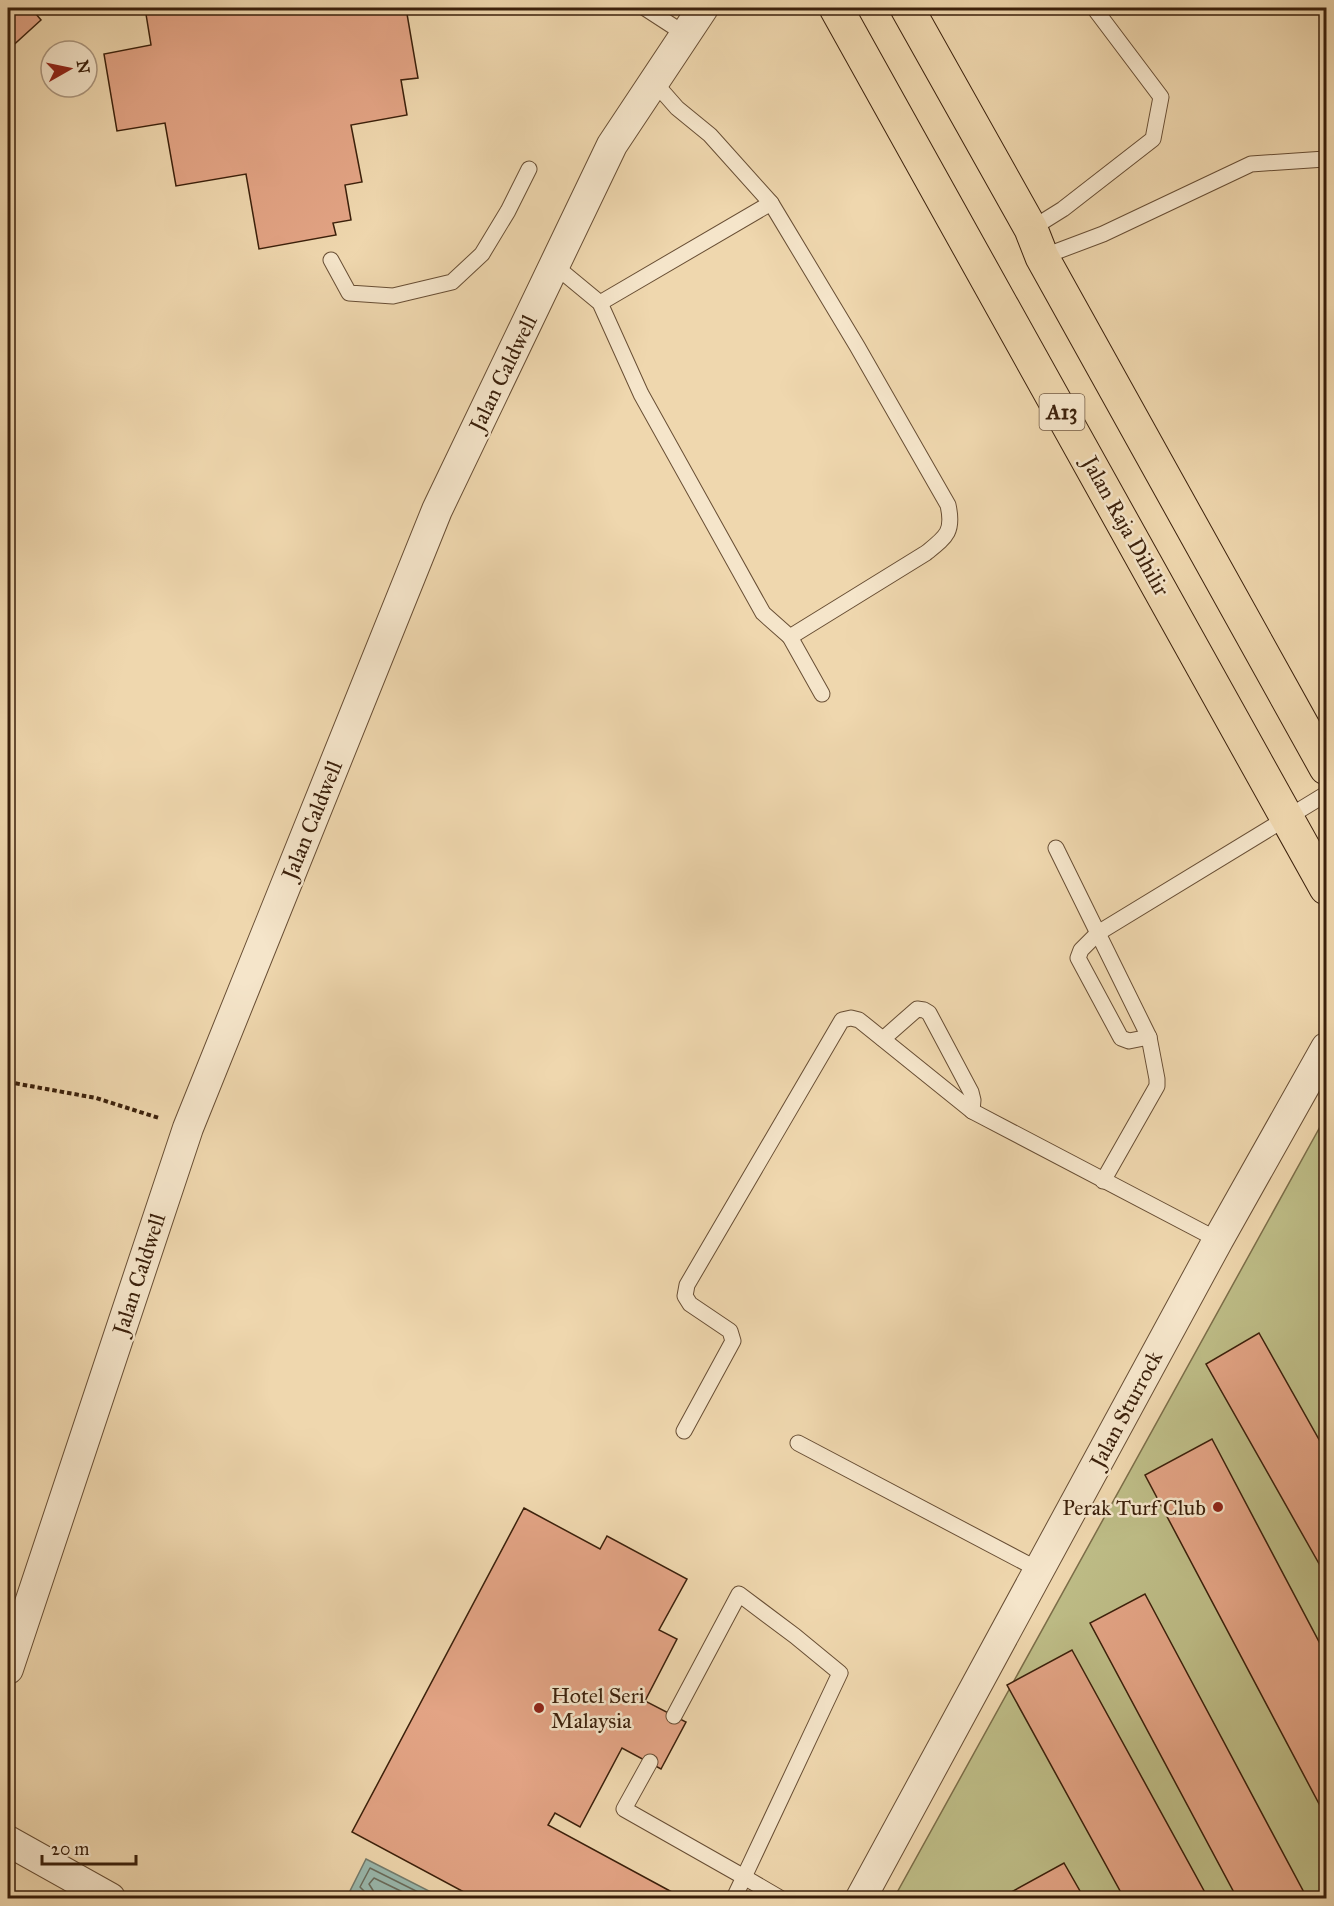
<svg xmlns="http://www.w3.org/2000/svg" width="1334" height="1906" viewBox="0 0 1334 1906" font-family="'IM FELL Great Primer',serif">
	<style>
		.green { fill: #bebd87; stroke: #7c6e49; stroke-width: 1.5 }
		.water { fill: #9ab9ae; stroke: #747c6d; stroke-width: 1.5 }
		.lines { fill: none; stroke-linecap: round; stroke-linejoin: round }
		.shore { stroke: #6a6c5c; stroke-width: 1.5 }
		.building { fill: #e3a485; stroke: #3b200b; stroke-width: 1.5 }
		.lane-casing { stroke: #684e34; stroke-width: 17 }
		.street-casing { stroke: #684e34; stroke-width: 32 }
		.primary-casing { stroke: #3b200b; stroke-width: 35 }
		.path { stroke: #3b200b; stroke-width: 4; stroke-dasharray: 4.5 3; stroke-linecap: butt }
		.lane { stroke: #f5e5ca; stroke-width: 15 }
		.street { stroke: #f5e5ca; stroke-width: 30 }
		.primary { stroke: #efd7ae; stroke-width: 33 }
		.poi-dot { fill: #8f2418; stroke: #f5e5ca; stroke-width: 2 }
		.labels { text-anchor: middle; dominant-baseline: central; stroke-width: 5; stroke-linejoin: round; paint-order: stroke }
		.shield { fill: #f5e5ca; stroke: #735b44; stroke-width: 1.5 }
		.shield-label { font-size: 21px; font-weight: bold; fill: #3b200b }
		.street-label { font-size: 22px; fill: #3b200b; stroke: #f5e5ca }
		.poi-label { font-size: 22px; fill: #3b200b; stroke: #f5e5ca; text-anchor: end }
	</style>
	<rect width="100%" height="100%" fill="#efd7ae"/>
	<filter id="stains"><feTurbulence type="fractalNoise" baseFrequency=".00333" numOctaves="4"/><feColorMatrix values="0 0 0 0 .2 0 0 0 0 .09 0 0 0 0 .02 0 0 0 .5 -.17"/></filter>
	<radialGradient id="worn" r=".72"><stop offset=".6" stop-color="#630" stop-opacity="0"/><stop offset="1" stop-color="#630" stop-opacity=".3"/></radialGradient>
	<polygon class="green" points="1326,1116 1326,1898 894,1898"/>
	<polygon class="water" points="366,1859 433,1893 430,1898 366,1898 350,1891"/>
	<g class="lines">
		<g class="shore">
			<polyline points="367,1898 366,1893 360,1887 370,1868 424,1895 425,1898"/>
			<polyline points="374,1898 374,1892 369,1884 374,1878 415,1898"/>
		</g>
	</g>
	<g class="building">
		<polygon points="8,8 31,8 41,20 8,50"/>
		<polygon points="145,8 406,8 418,78 401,80 407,115 351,125 362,182 345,185 351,220 333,223 336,235 259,249 246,174 176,186 165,123 117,131 104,54 151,45"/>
		<polygon points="1259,1333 1326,1452 1326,1576 1206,1364"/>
		<polygon points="1212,1439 1326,1655 1326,1817 1145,1475"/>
		<polygon points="524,1508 600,1549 607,1536 687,1579 659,1630 677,1639 645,1701 686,1722 661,1769 622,1748 580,1827 555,1813 548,1825 683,1898 475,1898 352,1832"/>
		<polygon points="1145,1594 1307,1898 1237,1898 1090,1623"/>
		<polygon points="1072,1650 1208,1898 1124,1898 1007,1685"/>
		<polygon points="1064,1863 1084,1898 1006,1898 1004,1896"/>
	</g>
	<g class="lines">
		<g class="lane-casing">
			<g id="lane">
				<polyline points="645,8 685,34"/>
				<polyline points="1031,229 1063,209 1153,139 1161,97 1094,8"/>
				<polyline points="1042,257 1103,234 1251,164 1325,159 1326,161"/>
				<polyline points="331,260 349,293 393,296 452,282 482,254 508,211 529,169"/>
				<path d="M554 265 600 303 641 394 763 613 790 637 926 553C946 537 954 532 948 505L857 346 771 203 710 135 677 108 655 83"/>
				<polyline points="600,303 771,203"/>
				<polyline points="790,637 822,694"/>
				<polyline points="1056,848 1149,1037 1157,1079 1157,1086 1103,1181"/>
				<polyline points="1149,1037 1129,1041 1121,1038 1078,958 1081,950 1098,933 1326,794"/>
				<polyline points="883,1039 917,1009 924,1010 929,1013 971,1092 973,1100 972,1111"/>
				<polyline points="684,1431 733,1341 730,1331 690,1304 685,1296 687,1285 842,1020 851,1018 859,1020 972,1111 1218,1240"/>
				<polyline points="798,1443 1039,1570"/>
				<polyline points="650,1762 624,1809 744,1877 840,1673 795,1636 739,1594 674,1716"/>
				<polyline points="734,1898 744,1877 780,1898"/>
			</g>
		</g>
		<g class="street-casing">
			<g id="street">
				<polyline points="8,1669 188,1128 437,510 612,145 703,8"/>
				<polyline points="8,1841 110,1898"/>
				<polyline points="861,1898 1218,1240 1326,1048"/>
			</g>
		</g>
		<g class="primary-casing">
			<g id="primary">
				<polyline points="836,8 1326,888"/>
				<polyline points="907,8 1031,229 1042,257 1326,768"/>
			</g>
		</g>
		<polyline class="path" points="8,1082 96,1098 159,1118"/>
		<use href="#lane" class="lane"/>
		<use href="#street" class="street"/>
		<use href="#primary" class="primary"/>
	</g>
	<g class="poi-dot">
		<circle cx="1218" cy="1507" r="6"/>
		<circle cx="539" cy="1708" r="6"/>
	</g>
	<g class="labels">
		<rect class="shield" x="1039.5" y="394" width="45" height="36" rx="4.5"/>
		<g class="shield-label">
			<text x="1062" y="412">A13</text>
		</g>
		<g class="street-label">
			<text transform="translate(503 373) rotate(-64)">Jalan Caldwell</text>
			<text transform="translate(1126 526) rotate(61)">Jalan Raja Dihilir</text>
			<text transform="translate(312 820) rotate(-68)">Jalan Caldwell</text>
			<text transform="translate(139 1274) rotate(-72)">Jalan Caldwell</text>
			<text transform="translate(1126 1409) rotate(-62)">Jalan Sturrock</text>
		</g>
		<g class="poi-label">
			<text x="1206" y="1507">Perak Turf Club</text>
			<text x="551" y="1695" text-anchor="start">Hotel Seri<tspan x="551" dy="25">Malaysia</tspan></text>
		</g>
	</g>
	<rect width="1334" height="1906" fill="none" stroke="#efd7ae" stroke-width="30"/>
	<rect x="9" y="9" width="1316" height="1888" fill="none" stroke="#3b200b" stroke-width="3"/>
	<rect x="15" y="15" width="1304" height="1876" fill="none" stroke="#3b200b" stroke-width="1.5"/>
	<g transform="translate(69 69) rotate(81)"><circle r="28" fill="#f5e5ca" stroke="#ab967e" stroke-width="1.5"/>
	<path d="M0-4.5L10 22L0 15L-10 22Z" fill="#8f2418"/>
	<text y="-9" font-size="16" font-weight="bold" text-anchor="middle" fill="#3b200b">N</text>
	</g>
	<path d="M42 1855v9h94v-9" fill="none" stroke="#3b200b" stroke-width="3"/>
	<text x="51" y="1855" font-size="18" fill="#3b200b" stroke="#f5e5ca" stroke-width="4.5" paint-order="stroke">20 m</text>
	<rect width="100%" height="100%" filter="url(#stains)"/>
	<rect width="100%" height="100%" fill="url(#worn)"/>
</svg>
